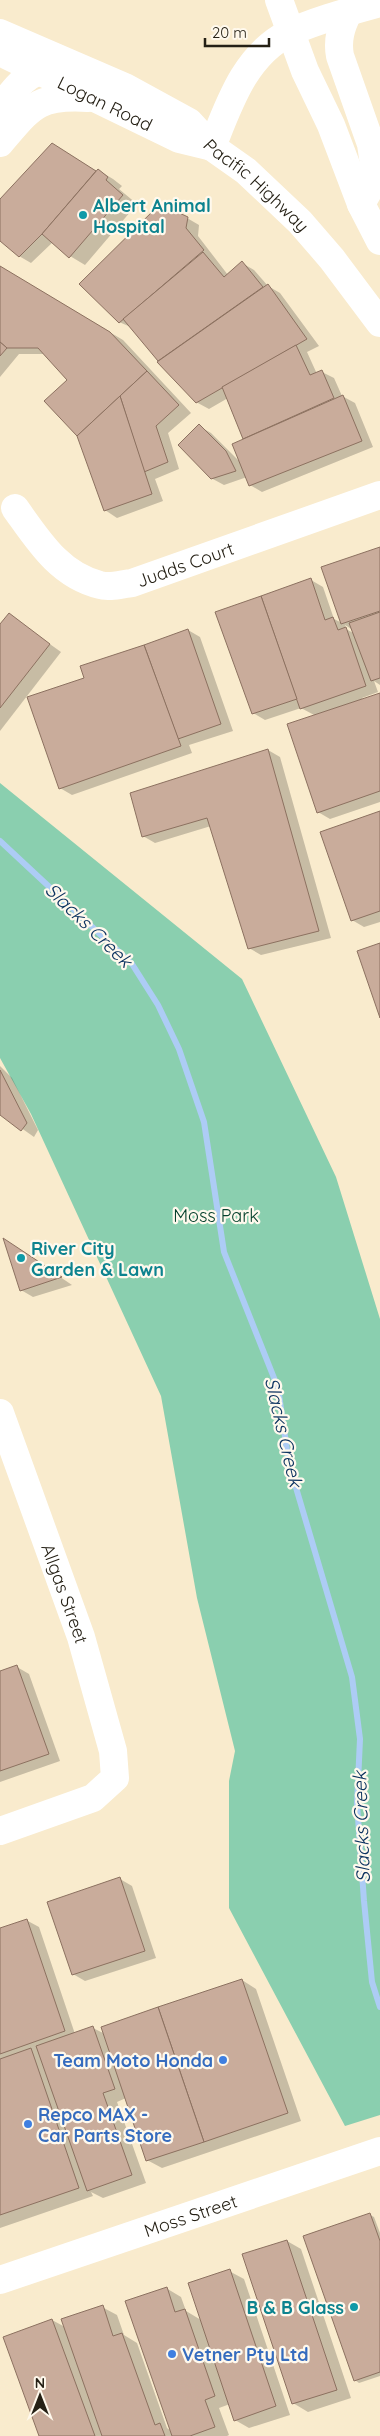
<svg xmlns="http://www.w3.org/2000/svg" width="380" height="2436" viewBox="0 0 380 2436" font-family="Quicksand,sans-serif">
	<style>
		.green { fill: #8acfaf }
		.shadow { fill: #0003; fill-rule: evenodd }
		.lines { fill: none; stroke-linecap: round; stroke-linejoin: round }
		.stream { stroke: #adccf5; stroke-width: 6 }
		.building { fill: #c9ac9b; stroke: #8c7160 }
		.minor { stroke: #fff; stroke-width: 28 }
		.highway { stroke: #fff; stroke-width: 28 }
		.culture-dot { fill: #0f9aa8; stroke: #fff9ed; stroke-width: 2 }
		.shop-dot { fill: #3f7fe0; stroke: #fff9ed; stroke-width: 2 }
		.labels { text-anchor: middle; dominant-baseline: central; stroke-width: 4.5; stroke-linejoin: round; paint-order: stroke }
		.street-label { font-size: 18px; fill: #252015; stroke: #fff9ed }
		.culture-label { font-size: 18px; font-weight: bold; fill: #0d838f; stroke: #fff9ed; text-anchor: start }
		.park-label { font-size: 18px; fill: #05412c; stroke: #fff9ed }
		.shop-label { font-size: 18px; font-weight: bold; fill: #366cbe; stroke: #fff9ed; text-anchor: start }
		.water-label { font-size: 19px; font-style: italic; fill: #0c3360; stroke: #fff9ed }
	</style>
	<rect width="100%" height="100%" fill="#f9ebcd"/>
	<polygon class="green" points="0,783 242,979 336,1177 380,1319 380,2115 345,2126 229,1908 229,1781 235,1751 197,1598 161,1396 31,1114 0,1058"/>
	<g class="shadow">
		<polygon points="64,151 97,172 98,170 113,179 122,186 119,189 137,204 85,265 70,256 53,242 31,263 19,256 0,239 0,201"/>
		<polygon points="187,218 199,225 198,236 228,275 242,263 254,270 268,286 280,293 319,346 307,352 317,374 322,372 334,378 342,396 355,403 373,447 262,492 250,485 247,477 224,485 211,478 199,426 211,433 240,462 244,440 228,398 209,409 196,402 133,328 119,322"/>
		<polygon points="0,267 123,340 191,413 168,433 179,469 155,479 163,501 117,518 105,510 69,380 45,354 19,354 0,377"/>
		<path d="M380 548V685L374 681 378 692 362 698 363 700 380 694V802L330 819 318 812 316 716 301 708 265 720 253 713 311 580 323 587 334 619 342 623ZM345 625 353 630 355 634 346 629Z"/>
		<polygon points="9,615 61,652 0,731 0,626"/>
		<polygon points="188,630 200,637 233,731 189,745 192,753 72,795 60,788 85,679"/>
		<polygon points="268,750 280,757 331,938 261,955 249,948 211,826 155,843 143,836"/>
		<polygon points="380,813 380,922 364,927 352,920"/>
		<polygon points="0,1066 12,1078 38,1130 34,1137 0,1113"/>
		<polygon points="16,1247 72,1285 33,1297 21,1290"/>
		<polygon points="17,1667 29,1674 60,1761 0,1782 0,1673"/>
		<polygon points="120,1879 132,1886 156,1958 85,1981 73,1974"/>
		<polygon points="26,1920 39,1927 75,2034 93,2028 105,2034 242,1980 256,1989 301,2121 162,2168 147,2160 126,2098 117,2102 146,2183 103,2198 91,2192 93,2196 0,2228 0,1929"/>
		<polygon points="370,2215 374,2217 380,2233 380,2376 359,2383 355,2380"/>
		<polygon points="287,2241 301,2249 351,2398 308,2412 293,2403"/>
		<polygon points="229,2271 244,2279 290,2415 249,2428 235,2420 230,2404 219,2408 229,2435 227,2436 40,2436 52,2320 65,2327 102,2307 117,2315 124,2335 137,2343 167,2428 171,2431 166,2288 181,2297 186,2311 201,2320"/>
	</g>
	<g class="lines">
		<polyline class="stream" points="0,841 132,964 158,1005 179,1049 204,1122 224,1252 278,1388 289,1464 352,1677 360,1739 357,1804 364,1901 372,1982 380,2007"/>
	</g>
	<g class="building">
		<polygon points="52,143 96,171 42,234 19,257 0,241 0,199"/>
		<polygon points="98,169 108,177 106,180 123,195 69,258 42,234"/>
		<polygon points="160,204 188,217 186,228 204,250 119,323 79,284"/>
		<polygon points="203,252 224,277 242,261 263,287 158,361 123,319"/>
		<polygon points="0,266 110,332 147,371 77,436 44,401 67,380 38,348 7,348 0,342"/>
		<polygon points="268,284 307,339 196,403 157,362"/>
		<polygon points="0,342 7,348 0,356"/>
		<polygon points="296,345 310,375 322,370 334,398 243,439 222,387"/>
		<polygon points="147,371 179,405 156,426 168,462 144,472 120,396"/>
		<polygon points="343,395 362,441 249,486 232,444"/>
		<polygon points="120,396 152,494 104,511 77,436"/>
		<polygon points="199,424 226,451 236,471 211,479 178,445"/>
		<polygon points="380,547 380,611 341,624 321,567"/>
		<polygon points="311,578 325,620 333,617 338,630 346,627 366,686 300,709 261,596"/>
		<polygon points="261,596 297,699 252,714 215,612"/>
		<polygon points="380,612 380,678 371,681 349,623"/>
		<polygon points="9,613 50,644 0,708 0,624"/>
		<polygon points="188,629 221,724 178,739 144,645"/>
		<polygon points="144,645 181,746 59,789 27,697 84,678 80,666"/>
		<polygon points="380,693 380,791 317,813 287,724"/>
		<polygon points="268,749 319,931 248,949 207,818 142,837 130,793"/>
		<polygon points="380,811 380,911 351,921 320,832"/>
		<polygon points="380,943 380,1018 357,951"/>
		<polygon points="0,1070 27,1123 21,1131 0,1115"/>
		<polygon points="3,1238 62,1277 20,1291"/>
		<polygon points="17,1665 49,1754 0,1771 0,1671"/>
		<polygon points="120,1877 145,1951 72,1975 47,1902"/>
		<polygon points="27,1919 65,2031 0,2054 0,1928"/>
		<polygon points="242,1979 288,2113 204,2142 158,2007"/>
		<polygon points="158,2007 204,2142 146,2161 101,2027"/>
		<polygon points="93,2026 115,2089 103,2093 132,2175 87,2191 36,2046"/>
		<polygon points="31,2048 79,2188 0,2215 0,2059"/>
		<polygon points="370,2213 380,2241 380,2372 354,2381 303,2236"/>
		<polygon points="287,2240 337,2390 292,2404 242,2254"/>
		<polygon points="230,2269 276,2406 234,2421 188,2283"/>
		<polygon points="167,2287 175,2312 185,2309 215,2396 205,2400 215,2427 190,2436 172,2436 125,2301"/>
		<polygon points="103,2305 113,2336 122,2333 155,2425 160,2423 165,2436 102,2436 61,2319"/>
		<polygon points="52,2319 95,2436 39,2436 3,2337"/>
	</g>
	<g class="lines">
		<g class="minor">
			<path d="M348 13C341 27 337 40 340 56L371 144 376 178 361 204"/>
			<path id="s1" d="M0 33 125 87 189 122 212 147 246 171 300 222 332 259 380 323"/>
			<path id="s2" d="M8 56 179 139 212 147"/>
			<path d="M0 108C16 87 26 73 52 66"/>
			<path d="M0 143C32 106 37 95 88 98"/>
			<path d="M212 147C229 104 245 55 289 33 315 20 352 11 380 3"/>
			<path id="s3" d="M15 508C38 540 59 575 100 585 109 588 122 584 132 583L380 495"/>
			<path id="s4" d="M0 1413 81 1637 113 1751 115 1778 93 1798 0 1831"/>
			<path id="s5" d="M0 2280 380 2151"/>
		</g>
		<polyline class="highway" points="279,0 305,71 331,125 361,204 380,241"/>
	</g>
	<g class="culture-dot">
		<circle cx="83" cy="215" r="5"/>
		<circle cx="21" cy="1258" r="5"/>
		<circle cx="354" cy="2307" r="5"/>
	</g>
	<g class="shop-dot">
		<circle cx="223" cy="2060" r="5"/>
		<circle cx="28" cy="2124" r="5"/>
		<circle cx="172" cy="2354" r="5"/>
	</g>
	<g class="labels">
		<g class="street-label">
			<text stroke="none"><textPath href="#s2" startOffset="108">Logan Road</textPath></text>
			<text stroke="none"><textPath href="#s1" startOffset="302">Pacific Highway</textPath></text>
			<text stroke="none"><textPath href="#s3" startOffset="206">Judds Court</textPath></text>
			<text stroke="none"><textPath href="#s4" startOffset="192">Allgas Street</textPath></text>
			<text stroke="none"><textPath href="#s5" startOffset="201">Moss Street</textPath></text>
		</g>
		<g class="culture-label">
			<text x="93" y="205">Albert Animal<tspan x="93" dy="21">Hospital</tspan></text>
			<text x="31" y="1248">River City<tspan x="31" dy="21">Garden &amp; Lawn</tspan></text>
			<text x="344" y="2307" text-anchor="end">B &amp; B Glass</text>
		</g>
		<g class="park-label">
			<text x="216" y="1215">Moss Park</text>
		</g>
		<g class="shop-label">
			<text x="213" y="2060" text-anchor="end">Team Moto Honda</text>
			<text x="38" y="2114">Repco MAX -<tspan x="38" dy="21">Car Parts Store</tspan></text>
			<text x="182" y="2354">Vetner Pty Ltd</text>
		</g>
		<g class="water-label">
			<text transform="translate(89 925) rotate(44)">Slacks Creek</text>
			<text transform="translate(284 1432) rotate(77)">Slacks Creek</text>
			<text transform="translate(361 1827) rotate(-92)">Slacks Creek</text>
		</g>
	</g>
	<g transform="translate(40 2396)" stroke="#fff9ed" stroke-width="4" paint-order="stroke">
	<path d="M0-4L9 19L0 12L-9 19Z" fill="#252015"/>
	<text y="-8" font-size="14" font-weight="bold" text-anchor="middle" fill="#252015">N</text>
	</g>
	<path d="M205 38v8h64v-8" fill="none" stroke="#252015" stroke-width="2.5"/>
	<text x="212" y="38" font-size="15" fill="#252015" stroke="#fff9ed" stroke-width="4" paint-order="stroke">20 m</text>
</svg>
